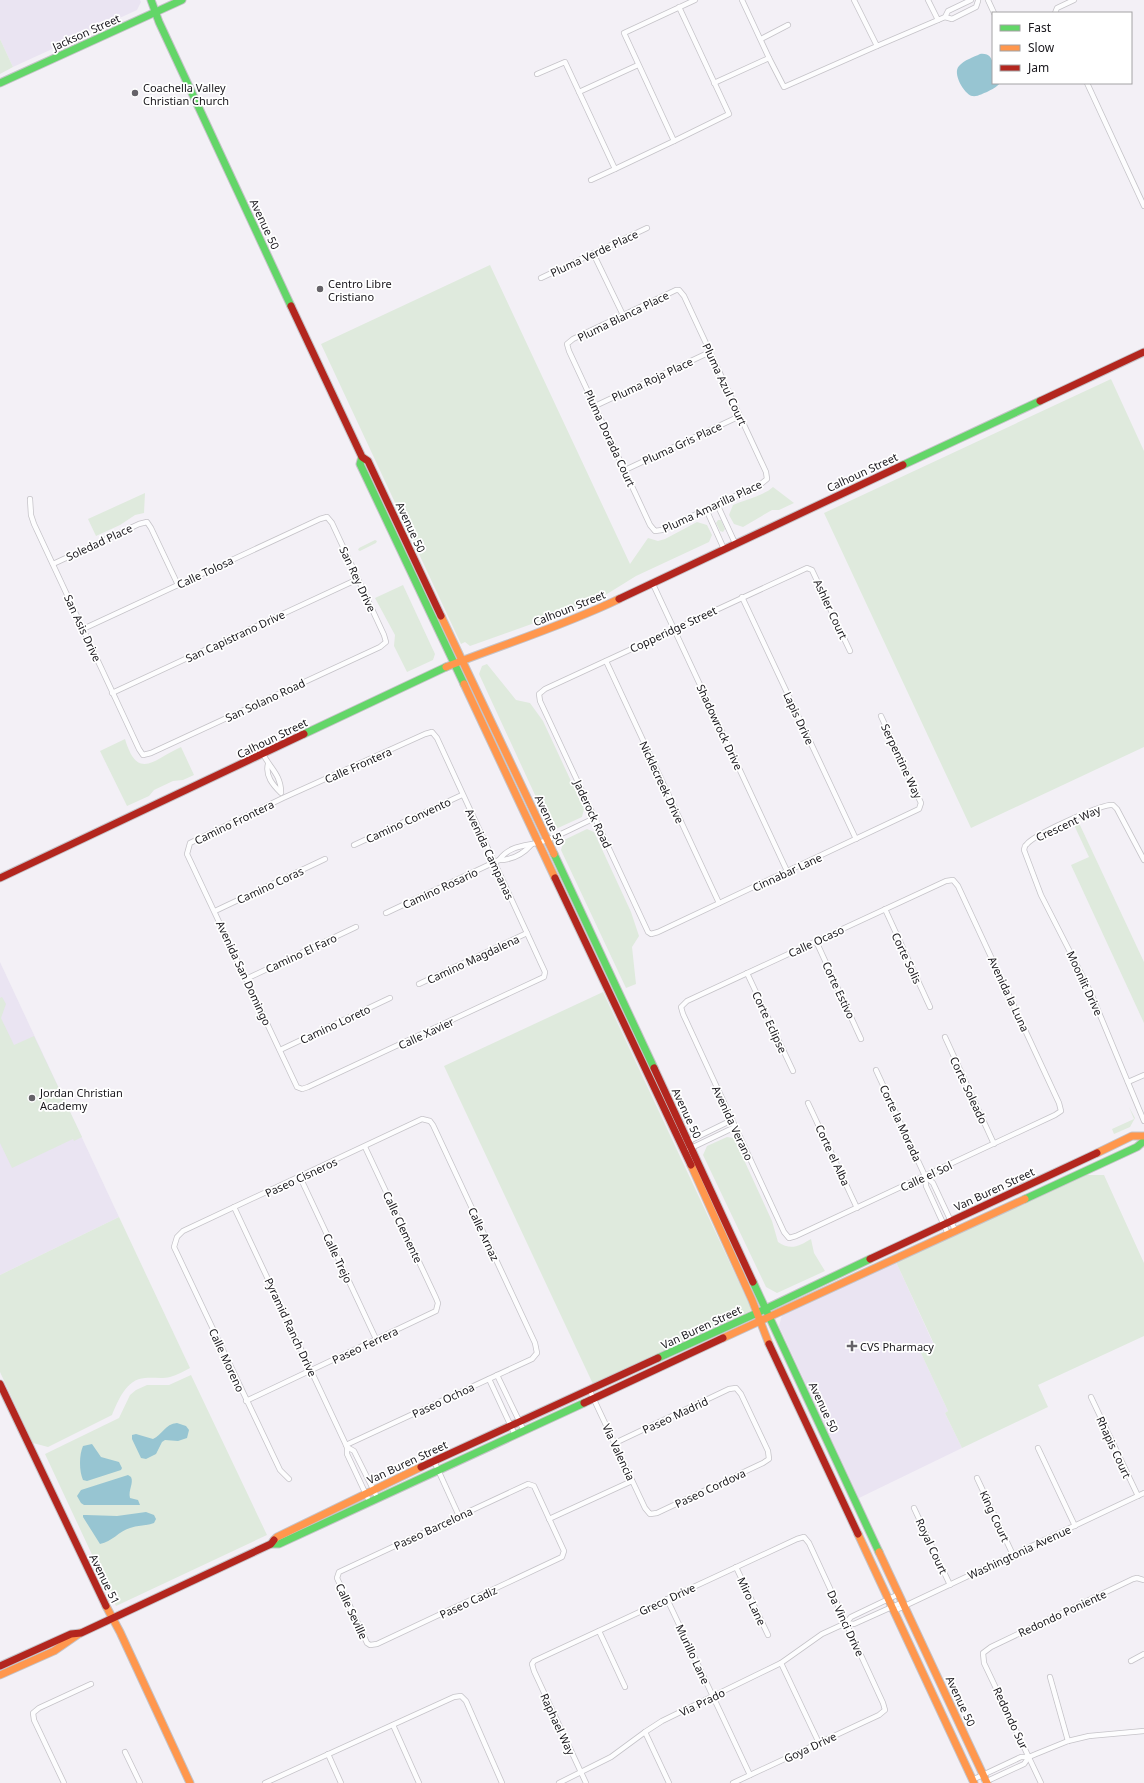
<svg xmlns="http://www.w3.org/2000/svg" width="1144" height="1783" viewBox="0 0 1144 1783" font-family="'Noto Sans',sans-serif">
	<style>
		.built { fill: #eae4f2 }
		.green { fill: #dfeadd }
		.water { fill: #97c5d2 }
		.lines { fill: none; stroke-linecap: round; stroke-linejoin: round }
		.street-casing { stroke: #c5c3c8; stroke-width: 6 }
		.fast-casing { stroke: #c5c3c8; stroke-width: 9 }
		.slow-casing { stroke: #c5c3c8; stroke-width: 9 }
		.jam-casing { stroke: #c5c3c8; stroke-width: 9 }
		.street { stroke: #fdfdfe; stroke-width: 4.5 }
		.fast { stroke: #63d668; stroke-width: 7 }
		.slow { stroke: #ff974d; stroke-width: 7 }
		.jam { stroke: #b3261e; stroke-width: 7 }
		.poi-dot { fill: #656268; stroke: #fff; stroke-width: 1.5 }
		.labels { text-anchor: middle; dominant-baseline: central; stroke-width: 3.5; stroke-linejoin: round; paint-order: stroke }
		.street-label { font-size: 11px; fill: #18161b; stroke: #fff }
		.poi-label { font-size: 11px; fill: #18161b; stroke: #fff; text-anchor: start }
	</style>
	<rect width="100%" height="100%" fill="#f3f0f6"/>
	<g class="built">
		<polygon points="0,0 140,0 141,2 137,10 13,67 0,39"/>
		<polygon points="0,962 119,1217 0,1275"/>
		<polygon points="896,1262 934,1345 920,1351 948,1411 945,1413 962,1448 859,1498 779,1326 782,1315"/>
	</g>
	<g class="green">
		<polygon points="0,39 13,67 0,74"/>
		<polygon points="490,265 630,564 648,538 658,541 665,539 697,522 707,525 712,535 709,542 636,576 607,594 540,621 470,646 465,642 461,644 321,344"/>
		<polygon points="1111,379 1144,451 1144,747 971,828 824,513"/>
		<path d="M773 487 794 503 779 510H772L743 527 734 524 729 515 733 505C744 500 765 495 773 487Z"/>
		<polygon points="145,493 144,513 135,515 120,525 96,536 88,519"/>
		<polygon points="718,520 721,520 725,529 723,532 720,531 716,523"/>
		<polygon points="375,540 377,541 376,543 360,551 358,550 359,548"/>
		<polygon points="403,585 435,654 433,660 407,672 394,646 395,635 375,598"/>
		<polygon points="487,664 516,700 530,703 543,721 584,809 582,817 558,828 548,823 479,674 482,666"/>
		<path d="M125 739C138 782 154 759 181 747L194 775 183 780 173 781 154 790 149 796 127 806 100 751Z"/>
		<polygon points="1079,823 1144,962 1144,1023 1071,865 1089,857 1074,825"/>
		<polygon points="587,829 594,832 631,912 639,936 632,947 636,984 626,988 561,850 564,840"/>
		<polygon points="603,992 752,1310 593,1384 444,1066"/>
		<polygon points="2,997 6,1004 1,1018 14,1045 34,1036 82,1137 74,1141 73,1139 12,1168 0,1143 0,998"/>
		<polygon points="1129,1107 1135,1118 1130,1127 1114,1134 1112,1129 1134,1119"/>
		<path d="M727 1137 734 1138 772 1221 778 1242C791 1251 799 1246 811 1239L814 1253 825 1271 777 1293 766 1287 703 1155 707 1146Z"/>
		<polygon points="1086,1175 1104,1175 1144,1263 1144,1336 1038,1385 1048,1407 962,1448 945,1413 948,1411 920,1351 934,1344 896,1262"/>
		<path d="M119 1217 190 1368C184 1371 177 1375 170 1377 162 1379 153 1377 145 1378 126 1379 118 1401 112 1415L48 1447 33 1443 0 1372V1275Z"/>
		<polygon points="191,1375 267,1535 116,1606 45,1454 119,1418 130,1395 136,1390 147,1385 169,1385"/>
	</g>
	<g class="water">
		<path d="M980 54C997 52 993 72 993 83H1000C996 88 992 89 987 92 983 93 978 97 972 96 964 94 952 73 959 66 964 60 974 57 980 54Z"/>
		<path d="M177 1423 186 1426 189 1430 187 1438 178 1441 165 1440 162 1442 156 1454 146 1459 141 1458 132 1439V1435L136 1434 153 1439C162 1435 165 1424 177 1423Z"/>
		<path d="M92 1444 101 1457 119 1462 122 1468 121 1470 87 1481 83 1480C79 1471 79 1455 83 1446Z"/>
		<path d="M128 1475 131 1477C134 1483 128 1490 130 1498L138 1500 140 1505H84L81 1503 77 1496 81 1490Z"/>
		<path d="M146 1512 154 1515 156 1519 154 1523C146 1526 138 1525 130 1528 119 1531 112 1542 100 1544L83 1517V1515H86L117 1516Z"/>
	</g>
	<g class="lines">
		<g class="street-casing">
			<g id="street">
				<polyline points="854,0 877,46 938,20"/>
				<polyline points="928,0 938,20 945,17 948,11 971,0"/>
				<polyline points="988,0 994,13"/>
				<polyline points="679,7 729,114 674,141 624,33 695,0"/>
				<polyline points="1055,13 1057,8 1074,0"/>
				<polyline points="945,17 952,19 976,7 978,1"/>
				<polyline points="761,39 788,25"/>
				<polyline points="769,58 784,87 877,46"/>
				<polyline points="537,74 565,62 615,169 674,141"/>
				<polyline points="714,83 769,58 742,0"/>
				<polyline points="1087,83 1144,206"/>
				<polyline points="579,92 638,65"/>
				<polyline points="591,180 615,169"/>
				<polyline points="593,253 623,315"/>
				<polyline points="541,278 647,228"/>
				<polygon points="676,290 679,290 684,296 766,472 767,479 761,484 662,530 655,531 650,525 569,351 567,344 573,339"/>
				<polyline points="595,406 710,352"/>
				<polyline points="625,470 740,416"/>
				<polyline points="30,499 31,515 34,524 139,749 143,755 151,753 380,647 386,642 384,635 332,523 327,517 320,519 83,629"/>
				<polyline points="717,504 735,543"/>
				<polyline points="706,509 724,549"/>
				<polyline points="53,564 139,524 147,522 151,528 178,585"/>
				<polyline points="652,582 787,871"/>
				<polyline points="742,597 856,839"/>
				<polyline points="850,651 812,570 807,568 545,689 539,694 540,701 648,932 651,934 658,932 919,809 921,803 881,716"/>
				<polyline points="606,661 719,903"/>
				<polyline points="112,693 358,579"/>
				<polygon points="432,732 437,738 545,972 544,977 308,1087 302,1089 297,1087 187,854 190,843 283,798 425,734"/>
				<path d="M263 754C270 768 281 775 281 792"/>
				<path d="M268 764C265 776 273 785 281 793"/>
				<polyline points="354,845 462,795"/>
				<path d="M499 860C511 843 530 847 547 840 563 834 579 825 595 818"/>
				<path d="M1144 860 1117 809 1113 805H1110C1096 807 1035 834 1027 844 1024 846 1025 847 1024 850L1041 895 1090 991 1144 1121"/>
				<polygon points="953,880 958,886 1059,1103 1061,1111 1055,1115 796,1236 789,1238 784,1232 683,1014 681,1007 687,1001 946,881"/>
				<polyline points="885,909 930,1007"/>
				<polyline points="215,911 325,859"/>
				<path d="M386 913 499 860C512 860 523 854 531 845"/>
				<polyline points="816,941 861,1039"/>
				<polyline points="747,973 793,1071"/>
				<polyline points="246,979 356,927"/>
				<polyline points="419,984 527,933"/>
				<polyline points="945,1037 994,1144"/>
				<polyline points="280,1050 390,998"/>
				<polyline points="876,1070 925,1176 933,1183 955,1230"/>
				<polyline points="1128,1082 1144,1075"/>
				<polyline points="808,1103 857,1208"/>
				<polyline points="687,1142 732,1120"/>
				<polyline points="689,1149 735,1127"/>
				<polyline points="925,1176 926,1186 948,1234"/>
				<polyline points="300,1177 376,1339"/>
				<polyline points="234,1207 347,1447 347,1454 370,1503"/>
				<polyline points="497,1375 524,1431"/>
				<polyline points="489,1379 515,1435"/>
				<polyline points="589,1389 645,1508 650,1514 657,1513 763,1463 769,1459 768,1451 741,1394 736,1388 729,1389 615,1443"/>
				<polyline points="1091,1397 1138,1496"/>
				<polyline points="246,1401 436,1311 438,1303 436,1298 365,1147"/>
				<polyline points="347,1447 354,1451 378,1499"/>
				<polyline points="1038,1448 1075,1526"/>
				<polyline points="434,1461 459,1516"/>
				<polyline points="977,1478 1013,1555"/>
				<polyline points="289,1479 280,1470 174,1247 177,1237 183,1231 422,1119 430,1121 433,1125 535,1343 537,1353 532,1359 346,1445"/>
				<polygon points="528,1484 534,1486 564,1551 562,1557 377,1644 370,1645 367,1643 337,1578 339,1572"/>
				<polyline points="914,1508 950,1585"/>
				<polyline points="549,1519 632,1481"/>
				<polyline points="736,1567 768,1635"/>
				<polyline points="667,1599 750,1775"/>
				<polyline points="894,1611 1144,1493"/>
				<polyline points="846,1623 854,1624 903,1602"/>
				<polyline points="599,1631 625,1687"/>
				<polyline points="1131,1661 1144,1654"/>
				<polyline points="781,1663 819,1743"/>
				<polyline points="1050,1677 1068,1741"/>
				<polyline points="393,1725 419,1783"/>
				<polyline points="645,1732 669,1783"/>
				<polyline points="125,1752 140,1783"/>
				<polyline points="328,1754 341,1783"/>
				<polyline points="972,1780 1021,1757 1029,1757"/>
				<polyline points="985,1782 1024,1764 1029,1757 1036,1754 1068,1741 1089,1736 1144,1731"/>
				<polyline points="64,1783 34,1720 33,1713 39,1708 91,1684"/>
				<polyline points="265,1783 454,1697 461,1696 466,1701 502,1783"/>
				<polyline points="559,1783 611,1757 645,1732 662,1721 781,1663 822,1634 846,1623 851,1617 899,1594"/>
				<polyline points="586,1783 534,1671 532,1664 534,1661 797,1539 804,1537 809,1543 883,1703 885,1710 879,1715 733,1783"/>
				<polyline points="1041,1783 984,1663 983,1653 991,1647 1133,1579 1137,1578 1144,1580"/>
			</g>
		</g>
		<g class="fast-casing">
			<g id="fast">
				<polyline points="151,0 159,22 291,306"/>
				<polyline points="0,83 182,0"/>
				<polyline points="362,457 360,464 464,684"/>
				<polyline points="903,465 1040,401"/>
				<polyline points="304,734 446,667"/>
				<polyline points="554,854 654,1068"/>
				<polyline points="1025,1199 1137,1147 1144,1141"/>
				<polyline points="753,1282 879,1552"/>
				<polyline points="658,1358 757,1313 870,1259"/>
				<polyline points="271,1544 279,1544 584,1403"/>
			</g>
		</g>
		<g class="slow-casing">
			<g id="slow">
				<polyline points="441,616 554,854"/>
				<path d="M446 667C504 644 563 626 619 599"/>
				<polyline points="464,684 555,878"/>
				<polyline points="1097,1153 1132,1136 1144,1136"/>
				<polyline points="691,1165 752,1300 769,1344"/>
				<polyline points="723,1338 1025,1199"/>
				<polyline points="858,1534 974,1783"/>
				<polyline points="274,1540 277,1537 421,1467"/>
				<polyline points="879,1552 987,1783"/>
				<polyline points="106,1606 120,1632 190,1783"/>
				<polyline points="0,1675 54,1651 80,1633"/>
			</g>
		</g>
		<g class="jam-casing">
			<g id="jam">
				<polyline points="291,306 362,457 368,461 441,616"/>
				<polyline points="1040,401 1144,352"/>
				<polyline points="619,599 903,465"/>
				<polyline points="0,878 304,734"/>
				<polyline points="555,878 691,1165"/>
				<polyline points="654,1068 753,1282"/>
				<polyline points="870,1259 1097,1153"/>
				<polyline points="769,1344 858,1534"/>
				<polyline points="0,1384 106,1606"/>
				<polyline points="584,1403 723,1338"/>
				<polyline points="421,1467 658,1358"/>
				<polyline points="0,1666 71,1634 81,1633 271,1544 274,1540"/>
			</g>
		</g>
		<use href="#street" class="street"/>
		<use href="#fast" class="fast"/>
		<use href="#slow" class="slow"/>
		<use href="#jam" class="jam"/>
	</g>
	<g class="poi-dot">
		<circle cx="135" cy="93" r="4"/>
		<circle cx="320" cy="289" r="4"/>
		<circle cx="32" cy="1098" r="4"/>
		<path d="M850 1340h4v4h4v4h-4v4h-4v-4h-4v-4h4z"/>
	</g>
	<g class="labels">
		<g class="street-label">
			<text transform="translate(86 32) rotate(-24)">Jackson Street</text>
			<text transform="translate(265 224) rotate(65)">Avenue 50</text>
			<text transform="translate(594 253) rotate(-25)">Pluma Verde Place</text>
			<text transform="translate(623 316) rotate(-26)">Pluma Blanca Place</text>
			<text transform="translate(652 379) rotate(-25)">Pluma Roja Place</text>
			<text transform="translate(725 384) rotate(65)">Pluma Azul Court</text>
			<text transform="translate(610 438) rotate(65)">Pluma Dorada Court</text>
			<text transform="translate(682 443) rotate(-25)">Pluma Gris Place</text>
			<text transform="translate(862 472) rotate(-25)">Calhoun Street</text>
			<text transform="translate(712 506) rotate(-25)">Pluma Amarilla Place</text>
			<text transform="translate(411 527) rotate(65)">Avenue 50</text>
			<text transform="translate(99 542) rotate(-25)">Soledad Place</text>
			<text transform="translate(205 572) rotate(-25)">Calle Tolosa</text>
			<text transform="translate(358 579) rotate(65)">San Rey Drive</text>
			<text transform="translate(569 608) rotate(-22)">Calhoun Street</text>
			<text transform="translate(831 609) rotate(65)">Ashler Court</text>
			<text transform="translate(83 628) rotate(65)">San Asis Drive</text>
			<text transform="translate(673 629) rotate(-25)">Copperidge Street</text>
			<text transform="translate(235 636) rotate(-25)">San Capistrano Drive</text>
			<text transform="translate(265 700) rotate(-25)">San Solano Road</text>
			<text transform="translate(799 718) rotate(65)">Lapis Drive</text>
			<text transform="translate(720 727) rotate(65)">Shadowrock Drive</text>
			<text transform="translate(272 738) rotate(-26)">Calhoun Street</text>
			<text transform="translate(902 761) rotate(65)">Serpentine Way</text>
			<text transform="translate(358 765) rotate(-24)">Calle Frontera</text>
			<text transform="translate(662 782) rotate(65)">Nicklecreek Drive</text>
			<text transform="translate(593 814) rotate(65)">Jaderock Road</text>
			<text transform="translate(408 820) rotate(-25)">Camino Convento</text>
			<text transform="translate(550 820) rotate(65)">Avenue 50</text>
			<text transform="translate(234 822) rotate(-26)">Camino Frontera</text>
			<text transform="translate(1068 823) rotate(-25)">Crescent Way</text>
			<text transform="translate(490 854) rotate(65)">Avenida Campanas</text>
			<text transform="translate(787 872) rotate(-25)">Cinnabar Lane</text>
			<text transform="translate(270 885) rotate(-25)">Camino Coras</text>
			<text transform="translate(440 888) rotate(-25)">Camino Rosario</text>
			<text transform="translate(816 941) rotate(-25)">Calle Ocaso</text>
			<text transform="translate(301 953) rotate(-25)">Camino El Faro</text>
			<text transform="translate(907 958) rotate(65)">Corte Solis</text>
			<text transform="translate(473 959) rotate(-25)">Camino Magdalena</text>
			<text transform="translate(244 973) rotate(65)">Avenida San Domingo</text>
			<text transform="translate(1085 983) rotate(65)">Moonlit Drive</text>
			<text transform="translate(839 990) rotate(65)">Corte Estivo</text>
			<text transform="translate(1009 994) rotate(65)">Avenida la Luna</text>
			<text transform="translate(770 1022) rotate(65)">Corte Eclipse</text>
			<text transform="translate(335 1024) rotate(-25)">Camino Loreto</text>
			<text transform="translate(426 1033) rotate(-25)">Calle Xavier</text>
			<text transform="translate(969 1090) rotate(65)">Corte Soleado</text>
			<text transform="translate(687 1113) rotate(65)">Avenue 50</text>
			<text transform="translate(733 1123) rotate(65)">Avenida Verano</text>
			<text transform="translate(901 1123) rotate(65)">Corte la Morada</text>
			<text transform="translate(833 1155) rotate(65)">Corte el Alba</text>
			<text transform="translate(926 1176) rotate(-25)">Calle el Sol</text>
			<text transform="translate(301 1177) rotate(-25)">Paseo Cisneros</text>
			<text transform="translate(994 1189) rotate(-25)">Van Buren Street</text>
			<text transform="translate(403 1227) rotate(65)">Calle Clemente</text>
			<text transform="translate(484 1234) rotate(65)">Calle Arnaz</text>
			<text transform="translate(338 1258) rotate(65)">Calle Trejo</text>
			<text transform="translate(291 1327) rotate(65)">Pyramid Ranch Drive</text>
			<text transform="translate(701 1327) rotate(-25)">Van Buren Street</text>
			<text transform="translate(365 1345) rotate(-25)">Paseo Ferrera</text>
			<text transform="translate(227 1360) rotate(65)">Calle Moreno</text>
			<text transform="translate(443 1400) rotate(-25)">Paseo Ochoa</text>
			<text transform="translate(824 1407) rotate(65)">Avenue 50</text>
			<text transform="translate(675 1415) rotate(-25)">Paseo Madrid</text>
			<text transform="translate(1114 1447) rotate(65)">Rhapis Court</text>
			<text transform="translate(619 1452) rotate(65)">Via Valencia</text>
			<text transform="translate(407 1462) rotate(-25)">Van Buren Street</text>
			<text transform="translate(710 1488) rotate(-25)">Paseo Cordova</text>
			<text transform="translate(995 1516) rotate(65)">King Court</text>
			<text transform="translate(433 1528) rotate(-25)">Paseo Barcelona</text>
			<text transform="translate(932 1546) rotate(65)">Royal Court</text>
			<text transform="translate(1019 1552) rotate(-25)">Washingtonia Avenue</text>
			<text transform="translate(105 1579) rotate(64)">Avenue 51</text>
			<text transform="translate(667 1599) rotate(-25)">Greco Drive</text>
			<text transform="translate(752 1601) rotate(65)">Miro Lane</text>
			<text transform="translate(468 1602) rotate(-25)">Paseo Cadiz</text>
			<text transform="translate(352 1611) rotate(65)">Calle Seville</text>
			<text transform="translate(1062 1613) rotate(-25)">Redondo Poniente</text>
			<text transform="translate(846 1623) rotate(65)">Da Vinci Drive</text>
			<text transform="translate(693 1654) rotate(65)">Murillo Lane</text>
			<text transform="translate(961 1701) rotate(65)">Avenue 50</text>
			<text transform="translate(702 1702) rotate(-26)">Via Prado</text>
			<text transform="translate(1011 1718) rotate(65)">Redondo Sur</text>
			<text transform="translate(558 1724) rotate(65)">Raphael Way</text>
			<text transform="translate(810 1747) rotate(-25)">Goya Drive</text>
		</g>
		<g class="poi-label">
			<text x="143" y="87">Coachella Valley<tspan x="143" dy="13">Christian Church</tspan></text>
			<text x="328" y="283">Centro Libre<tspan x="328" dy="13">Cristiano</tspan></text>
			<text x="40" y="1092">Jordan Christian<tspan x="40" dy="13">Academy</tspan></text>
			<text x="860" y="1346">CVS Pharmacy</text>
		</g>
	</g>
	<rect x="992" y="12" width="140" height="72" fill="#ffffff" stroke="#a3a2a4"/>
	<rect x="1000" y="25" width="20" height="6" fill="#63d668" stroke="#a3a2a4"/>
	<text x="1028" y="32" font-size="12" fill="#18161b">Fast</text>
	<rect x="1000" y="45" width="20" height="6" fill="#ff974d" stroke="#a3a2a4"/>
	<text x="1028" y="52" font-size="12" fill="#18161b">Slow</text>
	<rect x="1000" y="65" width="20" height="6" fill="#b3261e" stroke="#a3a2a4"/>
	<text x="1028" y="72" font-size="12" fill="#18161b">Jam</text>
</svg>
